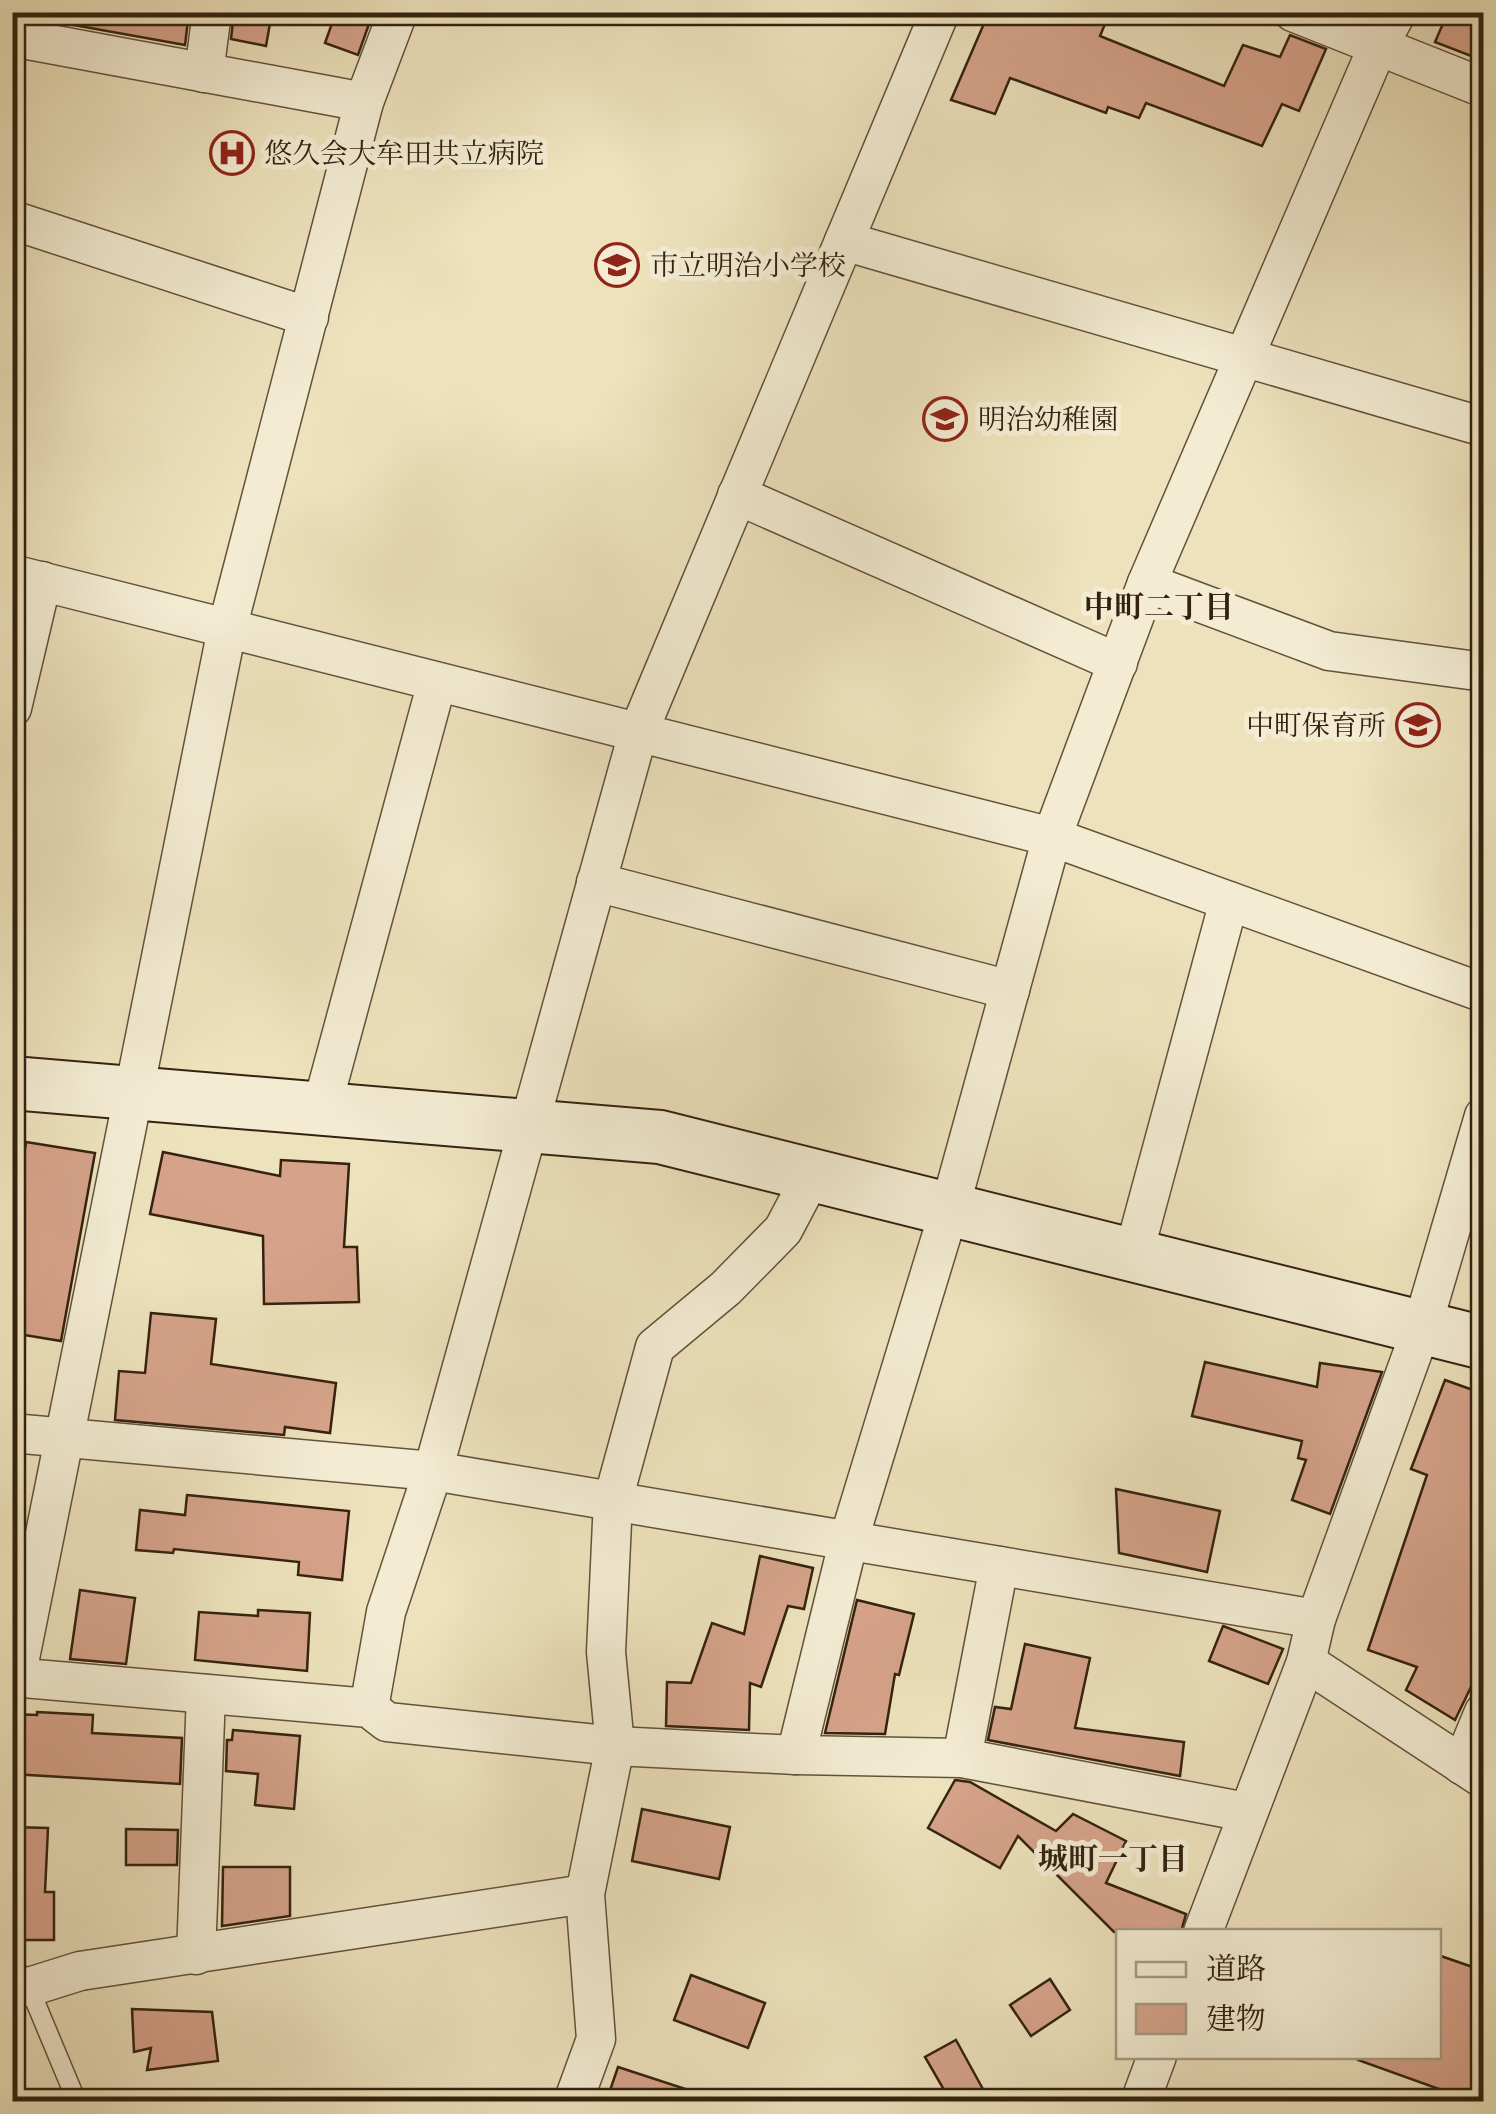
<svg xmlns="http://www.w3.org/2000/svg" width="1496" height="2114" viewBox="0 0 1496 2114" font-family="'IM FELL French Canon','Noto Serif JP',serif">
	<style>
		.building { fill: #d6a38a; stroke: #342210; stroke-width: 2.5 }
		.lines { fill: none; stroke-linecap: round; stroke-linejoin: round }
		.lane-casing { stroke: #62523b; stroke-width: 21 }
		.street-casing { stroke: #62523b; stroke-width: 41 }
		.secondary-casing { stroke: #342210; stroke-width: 56 }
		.lane { stroke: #f3ecd3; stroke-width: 18 }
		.street { stroke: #f3ecd3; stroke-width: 38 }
		.secondary { stroke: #f3ecd3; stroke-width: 52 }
		.labels { text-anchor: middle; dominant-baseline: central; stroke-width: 10; stroke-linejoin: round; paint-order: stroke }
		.poi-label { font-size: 28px; fill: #342210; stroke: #f3ecd3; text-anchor: start }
		.neighbourhood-label { font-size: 30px; font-weight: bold; fill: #342210; stroke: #f3ecd3 }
	</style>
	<rect width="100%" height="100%" fill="#ede2bc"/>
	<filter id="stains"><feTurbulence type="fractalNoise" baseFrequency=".002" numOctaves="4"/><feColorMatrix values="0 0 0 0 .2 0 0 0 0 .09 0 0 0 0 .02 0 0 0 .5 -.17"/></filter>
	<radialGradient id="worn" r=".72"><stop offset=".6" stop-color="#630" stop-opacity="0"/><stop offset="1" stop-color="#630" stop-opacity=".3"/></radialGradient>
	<g class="building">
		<polygon points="69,12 189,12 185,45 68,24"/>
		<polygon points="234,12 272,12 266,46 231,39"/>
		<polygon points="336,12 369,24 358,55 325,43"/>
		<polygon points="989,12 1110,12 1100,36 1224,86 1243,45 1280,57 1290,35 1326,49 1299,111 1282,104 1262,146 1146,103 1139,118 1108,107 1106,113 1010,78 995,114 951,100"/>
		<polygon points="1448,12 1484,12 1484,61 1435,42"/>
		<polygon points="26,1142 95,1153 61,1341 12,1333 12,1229"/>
		<polygon points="163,1152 280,1176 281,1160 349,1164 344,1247 357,1247 359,1302 264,1304 263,1236 150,1214"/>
		<polygon points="151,1313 216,1319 211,1364 336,1383 330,1433 285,1427 284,1435 115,1420 119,1371 145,1373"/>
		<polygon points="1205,1362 1317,1387 1320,1363 1382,1372 1330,1514 1292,1500 1306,1460 1298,1458 1302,1441 1192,1416"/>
		<polygon points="1445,1380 1484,1394 1484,1466 1474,1492 1484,1497 1484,1660 1455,1720 1406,1690 1417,1667 1368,1650 1427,1475 1411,1469"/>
		<polygon points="1116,1489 1220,1511 1207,1572 1119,1553"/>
		<polygon points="187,1495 349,1511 342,1580 298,1575 299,1562 174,1549 173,1553 136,1550 140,1510 185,1515"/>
		<polygon points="760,1556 813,1568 804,1609 788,1606 761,1687 750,1683 749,1730 666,1726 667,1682 691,1683 712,1623 744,1634"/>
		<polygon points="80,1590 135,1598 126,1664 70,1659"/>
		<polygon points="857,1600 914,1614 899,1675 895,1674 885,1734 825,1733"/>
		<polygon points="258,1610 310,1613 307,1671 195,1660 199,1612 258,1616"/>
		<polygon points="1223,1626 1283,1649 1268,1684 1209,1661"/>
		<polygon points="1025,1644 1090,1658 1075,1728 1184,1742 1180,1776 988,1740 995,1707 1011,1709"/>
		<polygon points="37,1712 93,1715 92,1733 182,1738 180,1784 12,1774 12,1714 37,1715"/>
		<polygon points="233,1730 300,1736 294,1809 255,1805 258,1774 226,1771 227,1740 232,1740"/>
		<polygon points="955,1780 970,1782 1056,1831 1073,1814 1126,1841 1106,1883 1186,1914 1181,1932 1114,1932 1018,1836 1000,1868 928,1828"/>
		<polygon points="642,1809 730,1827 719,1879 632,1861"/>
		<polygon points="12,1827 48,1828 45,1892 54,1892 54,1940 12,1940"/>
		<polygon points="126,1829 178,1830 177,1865 126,1865"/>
		<polygon points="223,1867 290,1867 290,1916 222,1926"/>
		<polygon points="1438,1955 1484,1971 1484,2102 1475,2102 1358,2060 1359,2056 1438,2056"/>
		<polygon points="691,1975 765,2003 748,2048 674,2020"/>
		<polygon points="1050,1979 1070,2010 1031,2036 1010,2005"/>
		<polygon points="132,2009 212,2012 218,2061 147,2070 151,2048 134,2052"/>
		<polygon points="956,2040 990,2102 951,2102 925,2057"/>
		<polygon points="618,2067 707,2096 706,2102 606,2102"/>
	</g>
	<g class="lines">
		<g class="lane-casing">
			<polyline id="lane" points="12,1963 29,1987 77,2102"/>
		</g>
		<g class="street-casing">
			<g id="street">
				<polyline points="1293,12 1484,88"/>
				<polyline points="12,37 364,102"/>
				<polyline points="204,73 212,12"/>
				<polyline points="12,220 309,317"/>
				<polyline points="844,241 1484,427"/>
				<polyline points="737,495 1118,663"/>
				<polyline points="12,574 1052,837 1484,993"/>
				<polyline points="1147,583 1329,651 1484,672"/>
				<polyline points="12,708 42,581"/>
				<polyline points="596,882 1010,990"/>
				<polyline points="321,1110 437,682"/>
				<polyline points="1133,1256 1229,901"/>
				<polyline points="12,1433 433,1471 1316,1619"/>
				<polyline points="1306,1662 1484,1779"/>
				<polyline points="12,1677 369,1708 387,1722 615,1746 796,1755 962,1758 1246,1812"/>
				<polyline points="16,1678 227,629 364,102 398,12"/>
				<polyline points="369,1708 386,1612 433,1471 638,733 940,12"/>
				<polyline points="796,1755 849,1539 949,1211 1052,837 1147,583 1378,46 1397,12"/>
				<polyline points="962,1758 999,1566"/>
				<polyline points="1462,1765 1484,1712"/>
				<polyline points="1203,1932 1306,1662 1316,1619 1422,1327 1484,1116"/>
				<polyline points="196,1955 206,1694"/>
				<polyline points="29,1987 80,1971 585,1894"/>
				<polyline points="573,2102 596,2039 585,1894 615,1746 606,1652 613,1500 655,1347 726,1288 783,1230 812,1175"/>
				<polyline points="1140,2102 1157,2056"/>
			</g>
		</g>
		<g class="secondary-casing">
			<polyline id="secondary" points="12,1083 660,1137 1484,1343"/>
		</g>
		<use href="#lane" class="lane"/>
		<use href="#street" class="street"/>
		<use href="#secondary" class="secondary"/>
	</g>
	<defs>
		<g id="hospital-ring" transform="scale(2.25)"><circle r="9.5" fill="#f3ecd3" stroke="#8f2418" stroke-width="1.5"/><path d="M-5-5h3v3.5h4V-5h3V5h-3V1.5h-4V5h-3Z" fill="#8f2418"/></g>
		<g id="school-ring" transform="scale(2.25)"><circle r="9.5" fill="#f3ecd3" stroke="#8f2418" stroke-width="1.5"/><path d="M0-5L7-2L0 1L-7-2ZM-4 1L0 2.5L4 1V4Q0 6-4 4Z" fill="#8f2418"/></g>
	</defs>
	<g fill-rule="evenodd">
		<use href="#hospital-ring" x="232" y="153"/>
		<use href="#school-ring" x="617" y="265"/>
		<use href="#school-ring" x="945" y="419"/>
		<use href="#school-ring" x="1418" y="725"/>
	</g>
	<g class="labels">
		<g class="poi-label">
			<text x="264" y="153">悠久会大牟田共立病院</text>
			<text x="650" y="265">市立明治小学校</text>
			<text x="978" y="419">明治幼稚園</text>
			<text x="1386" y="725" text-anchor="end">中町保育所</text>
		</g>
		<g class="neighbourhood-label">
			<text x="1159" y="607">中町二丁目</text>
			<text x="1113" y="1859">城町一丁目</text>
		</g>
	</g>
	<rect width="1496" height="2114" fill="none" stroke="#ede2bc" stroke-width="50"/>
	<rect x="15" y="15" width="1466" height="2084" fill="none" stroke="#342210" stroke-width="5"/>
	<rect x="25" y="25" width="1446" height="2064" fill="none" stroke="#342210" stroke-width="2.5"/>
	<rect x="1116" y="1929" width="325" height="130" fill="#f3ecd3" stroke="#a79b85" stroke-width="2.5"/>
	<rect x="1136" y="1962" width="50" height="15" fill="#f3ecd3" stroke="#a79b85" stroke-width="2.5"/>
	<text x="1206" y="1979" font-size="30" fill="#342210">道路</text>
	<rect x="1136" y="2004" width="50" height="30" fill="#d6a38a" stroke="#a79b85" stroke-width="2.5"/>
	<text x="1206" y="2029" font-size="30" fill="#342210">建物</text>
	<rect width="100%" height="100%" filter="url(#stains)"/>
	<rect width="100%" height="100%" fill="url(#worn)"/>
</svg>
